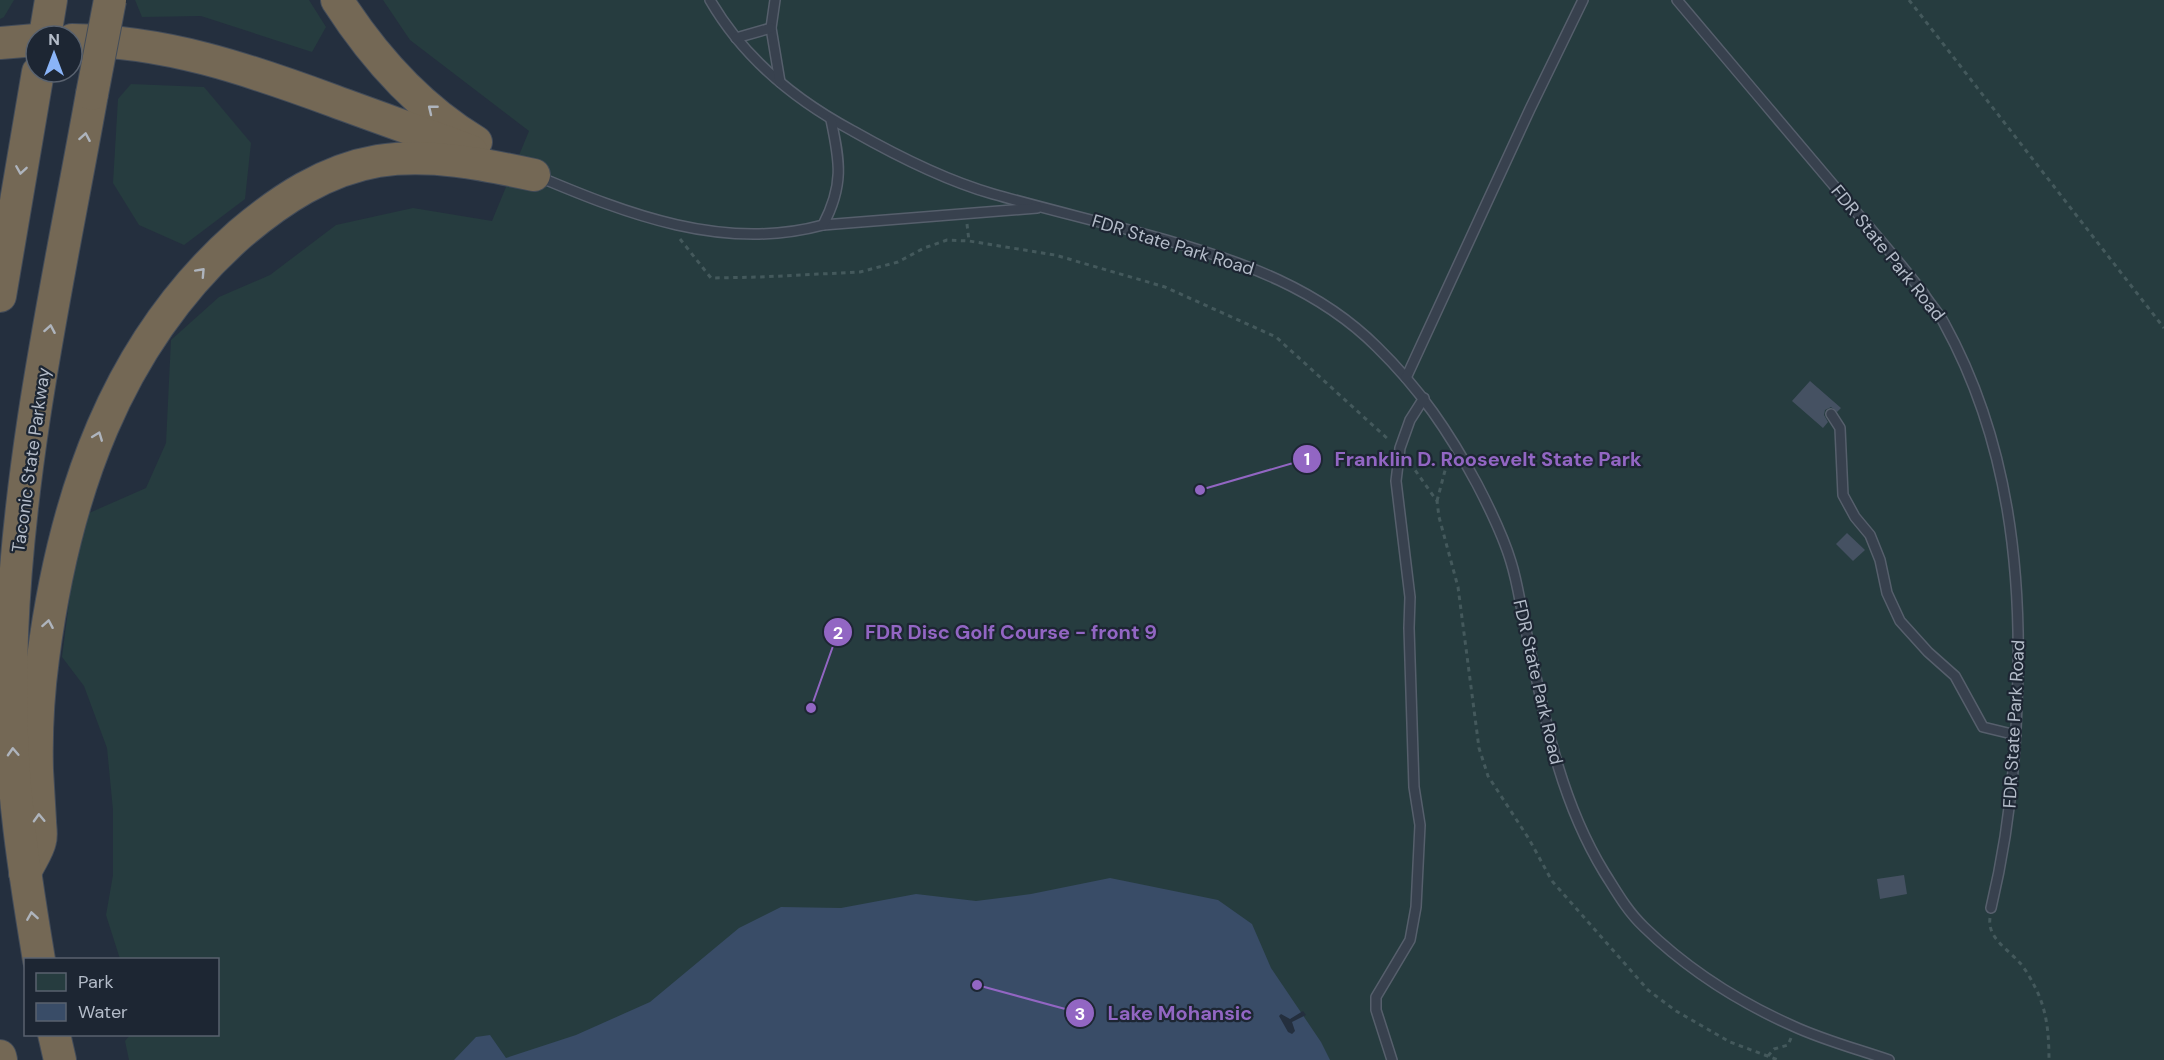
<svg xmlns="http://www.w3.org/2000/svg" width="2164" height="1060" viewBox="0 0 2164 1060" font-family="'DM Sans',sans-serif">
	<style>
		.green { fill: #263c3f }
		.water { fill: #394c67 }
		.pier { fill: #242f3e }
		.building { fill: #455162 }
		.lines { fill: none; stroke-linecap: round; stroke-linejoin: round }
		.service-casing { stroke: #565f6c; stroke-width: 12 }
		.motorway-casing { stroke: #434c59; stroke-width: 34 }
		.path { stroke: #44595c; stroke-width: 3; stroke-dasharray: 4.5 4.5; stroke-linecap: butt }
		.service { stroke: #38414e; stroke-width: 9 }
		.motorway { stroke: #746855; stroke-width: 32 }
		.motorway-bridge-casing { stroke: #434c59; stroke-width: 34; stroke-linecap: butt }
		.motorway-bridge { stroke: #746855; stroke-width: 32 }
		.oneway { stroke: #aeb4bd }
		.labels { text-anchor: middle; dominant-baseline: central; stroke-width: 4.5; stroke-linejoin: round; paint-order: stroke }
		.street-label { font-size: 18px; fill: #b4bcc9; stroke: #1d2633 }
		.leader { fill: none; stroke: #9266c3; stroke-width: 2 }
		.callout-dot { fill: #9266c3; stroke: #1d2633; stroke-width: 2 }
		.mark-label { font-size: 18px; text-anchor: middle; font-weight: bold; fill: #fff }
		.callout-label { font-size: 20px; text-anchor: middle; font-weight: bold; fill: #9266c3; stroke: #1d2633; stroke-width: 4.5; stroke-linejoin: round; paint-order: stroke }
	</style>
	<rect width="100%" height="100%" fill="#242f3e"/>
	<g class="green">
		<polygon points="0,0 14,0 4,17 0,19"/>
		<polygon points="135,0 309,0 326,27 312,52 201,16 142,17"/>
		<polygon points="383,0 2164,0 2164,1060 129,1060 125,1041 130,1035 218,1034 218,960 120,959 106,915 113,875 113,810 107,748 84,686 62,657 80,517 146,488 166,443 171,340 219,297 270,275 336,225 413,208 492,221 529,131 410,40"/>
		<polygon points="131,84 204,87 251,143 245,199 184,245 139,225 113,183 118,99"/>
	</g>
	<polygon class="water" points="1110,878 1218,900 1252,924 1271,968 1321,1042 1330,1060 454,1060 476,1037 490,1035 506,1058 576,1035 650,1002 739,928 781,907 841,908 916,894 976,901 1031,894"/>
	<polygon class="pier" points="1303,1011 1306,1015 1292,1022 1295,1031 1292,1034 1288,1032 1279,1016 1281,1014 1290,1019"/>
	<g class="building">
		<polygon points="1810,381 1841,408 1837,412 1831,407 1825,410 1824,415 1828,422 1823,428 1792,401"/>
		<polygon points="1847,533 1865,550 1853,561 1836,544"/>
		<polygon points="1904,875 1907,894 1880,899 1877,879"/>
	</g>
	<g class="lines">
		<g class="service-casing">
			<g id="service">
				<path d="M710 0C743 57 795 100 853 131 897 156 944 180 993 194 1050 210 1109 224 1166 240 1243 262 1319 289 1377 347 1420 389 1449 432 1477 484 1490 509 1503 535 1511 562 1517 581 1520 602 1524 621 1543 708 1557 795 1604 872 1616 891 1627 911 1644 927 1686 968 1739 1002 1793 1026 1823 1040 1857 1049 1889 1060"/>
				<polyline points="775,0 771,28 780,82"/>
				<path d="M1677 0C1735 69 1794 138 1852 207 1877 236 1901 264 1924 294 1930 304 1939 313 1944 323 2009 441 2023 573 2017 705 2015 774 2007 841 1991 908"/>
				<polyline points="736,38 771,28"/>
				<path d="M537 176C627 214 724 252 823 225L1037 208"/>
				<path d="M823 225C844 185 840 162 831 120"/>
				<polyline points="1406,378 1530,109 1583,0"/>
				<polyline points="1831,414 1840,428 1843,495 1855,517 1870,535 1880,560 1887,593 1900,621 1928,652 1955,676 1983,727 2016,735"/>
				<polyline points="1392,1060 1376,1010 1376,997 1410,940 1416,907 1420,825 1414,787 1409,628 1410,597 1396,481 1400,448 1410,420 1424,398"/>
			</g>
		</g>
		<g class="motorway-casing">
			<g id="motorway">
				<path d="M337 0C373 56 418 107 476 142"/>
				<polyline points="45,36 51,0"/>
				<path d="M72 40C166 41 247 69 334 101 380 118 426 134 471 151"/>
				<polyline points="0,43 36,40"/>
				<polyline points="0,296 38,72"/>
				<path d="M25 873C29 863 38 851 40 841 42 835 40 827 40 821 39 804 38 787 37 770 36 733 38 695 43 658 64 498 115 344 240 234 280 200 325 170 378 161 430 153 483 164 534 175"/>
				<path d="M39 960C31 912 23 864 18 816 11 757 10 695 12 635 19 453 60 273 92 94"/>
				<polyline points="54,1034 60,1060"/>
				<polyline points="0,1056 1,1060"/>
			</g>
		</g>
		<g class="path">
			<polyline points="1909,0 2164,328"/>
			<polyline points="967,224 969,241"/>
			<polyline points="680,239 711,278 761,277 860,272 898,262 924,248 947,240 969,241 1055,255 1165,287 1276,337 1389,440"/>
			<polyline points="1410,463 1437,501 1439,517 1458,587 1479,748 1488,776 1529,839 1552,881 1648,990 1676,1011 1730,1042 1778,1060"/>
			<polyline points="1437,501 1448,459"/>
			<path d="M1990 918C1987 938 2009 950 2020 963 2026 970 2031 979 2035 987 2047 1010 2049 1034 2049 1060"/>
			<polyline points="1768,1056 1774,1049 1788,1045 1791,1038"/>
		</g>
		<use href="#service" class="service"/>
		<use href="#motorway" class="motorway"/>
		<g class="motorway-bridge-casing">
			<polyline id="motorway-bridge" points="92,94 110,0"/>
		</g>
		<use href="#motorway-bridge" class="motorway-bridge"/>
	</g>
	<defs><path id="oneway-chevron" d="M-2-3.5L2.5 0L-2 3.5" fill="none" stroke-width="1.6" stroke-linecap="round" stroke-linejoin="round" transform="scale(1.5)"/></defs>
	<g class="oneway">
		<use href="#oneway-chevron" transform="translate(432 109) rotate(-141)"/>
		<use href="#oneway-chevron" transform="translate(85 137) rotate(-80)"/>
		<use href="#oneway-chevron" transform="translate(21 170) rotate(99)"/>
		<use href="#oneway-chevron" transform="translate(201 272) rotate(-47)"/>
		<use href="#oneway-chevron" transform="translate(50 329) rotate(-80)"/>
		<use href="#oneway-chevron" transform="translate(98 436) rotate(-69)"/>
		<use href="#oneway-chevron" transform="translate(48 624) rotate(-80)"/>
		<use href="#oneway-chevron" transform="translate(13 752) rotate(-93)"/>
		<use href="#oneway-chevron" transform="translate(39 818) rotate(-92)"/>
		<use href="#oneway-chevron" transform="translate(32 916) rotate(-99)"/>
	</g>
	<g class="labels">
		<g class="street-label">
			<text transform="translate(1173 245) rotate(17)">FDR State Park Road</text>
			<text transform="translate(1888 253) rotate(51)">FDR State Park Road</text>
			<text transform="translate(31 460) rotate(-82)">Taconic State Parkway</text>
			<text transform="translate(1538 682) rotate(77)">FDR State Park Road</text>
			<text transform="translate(2014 724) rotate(-87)">FDR State Park Road</text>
		</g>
	</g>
	<path class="leader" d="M1200 490L1307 459M811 708L838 632M977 985L1080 1013"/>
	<g class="callout-dot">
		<circle cx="1200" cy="490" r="6"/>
		<circle cx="811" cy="708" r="6"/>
		<circle cx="977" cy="985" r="6"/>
		<circle cx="1307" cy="459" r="15"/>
		<circle cx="838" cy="632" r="15"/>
		<circle cx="1080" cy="1013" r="15"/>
	</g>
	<g class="mark-label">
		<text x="1307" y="465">1</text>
		<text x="838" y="639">2</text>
		<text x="1080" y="1020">3</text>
	</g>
	<g class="callout-label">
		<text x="1488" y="466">Franklin D. Roosevelt State Park</text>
		<text x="1011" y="639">FDR Disc Golf Course - front 9</text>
		<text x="1180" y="1020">Lake Mohansic</text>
	</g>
	<rect x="24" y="958" width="195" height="78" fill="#1d2633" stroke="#59626f" stroke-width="1.5"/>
	<rect x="36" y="973" width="30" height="18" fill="#263c3f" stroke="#59626f" stroke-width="1.5"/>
	<text x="78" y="988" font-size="18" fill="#b4bcc9">Park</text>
	<rect x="36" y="1003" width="30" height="18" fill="#394c67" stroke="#59626f" stroke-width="1.5"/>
	<text x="78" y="1018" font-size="18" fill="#b4bcc9">Water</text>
	<g transform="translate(54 54)"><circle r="28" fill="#1d2633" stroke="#59626f" stroke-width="1.5"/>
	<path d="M0-4.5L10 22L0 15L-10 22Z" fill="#8ab4f8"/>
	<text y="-9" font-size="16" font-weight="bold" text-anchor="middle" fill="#b4bcc9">N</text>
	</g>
</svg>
